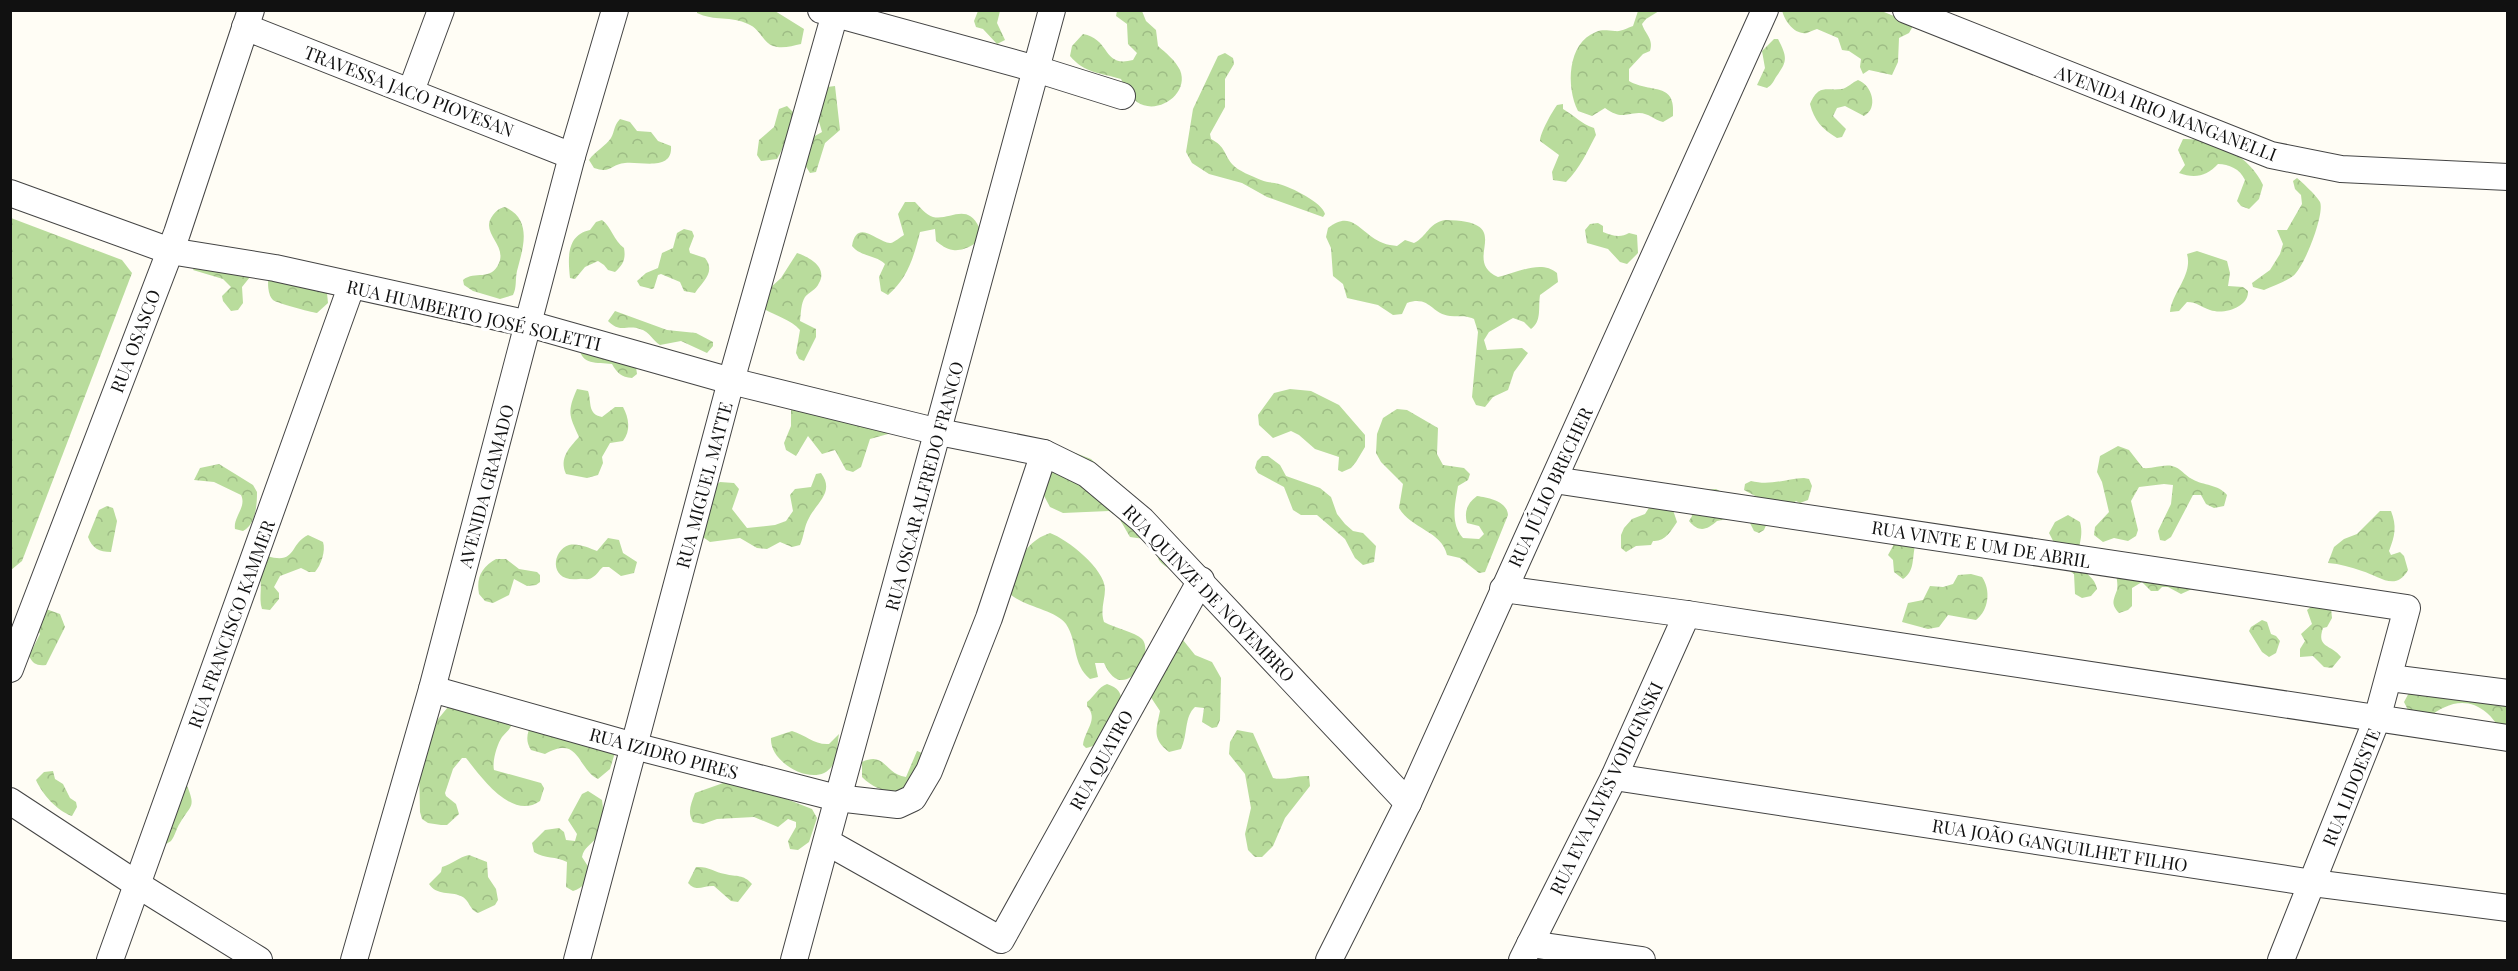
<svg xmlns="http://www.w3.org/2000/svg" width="2518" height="971" viewBox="0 0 2518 971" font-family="'Playfair Display',serif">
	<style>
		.forest { fill: url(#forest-crowns) }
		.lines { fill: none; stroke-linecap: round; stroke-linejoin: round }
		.minor-casing { stroke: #444; stroke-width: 28 }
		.minor { stroke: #fff; stroke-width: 26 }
		.labels { text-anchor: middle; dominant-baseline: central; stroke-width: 6; stroke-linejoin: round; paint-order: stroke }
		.street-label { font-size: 18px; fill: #111; stroke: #fff }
	</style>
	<defs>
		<pattern id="forest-crowns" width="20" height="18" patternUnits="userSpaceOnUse" patternTransform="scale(1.5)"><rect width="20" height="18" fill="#b9dc9c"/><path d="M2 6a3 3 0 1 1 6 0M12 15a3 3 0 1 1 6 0" fill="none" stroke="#9ebc85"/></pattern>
	</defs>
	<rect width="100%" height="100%" fill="#fffdf5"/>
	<g class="forest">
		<path d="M1782 10H1879L1894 16 1898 12 1913 26 1909 33 1899 38 1898 62 1892 75 1869 70 1863 74 1860 67 1861 59 1849 51 1842 50 1838 38 1817 29C1813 30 1810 32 1807 33 1794 35 1784 20 1782 10Z"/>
		<path d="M697 11H775L804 29 801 44C792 46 782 49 773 46 763 42 759 28 748 24 732 16 713 21 697 13Z"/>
		<polygon points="978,11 1000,11 997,23 1005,40 997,44 983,29 976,27 974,21"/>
		<path d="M1117 11H1142L1146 21 1156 30 1158 46C1166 53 1175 60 1180 70 1190 94 1157 116 1137 102 1129 96 1125 87 1121 79 1101 73 1084 73 1070 56L1072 46 1083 34C1111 39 1102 68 1133 60L1137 53 1128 44 1127 24 1116 16Z"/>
		<path d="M1638 11H1659L1646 19 1642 24C1645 34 1654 39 1650 51L1643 54 1629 69V81C1652 94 1676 81 1673 116L1663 122C1654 120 1649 113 1639 113 1623 114 1621 119 1605 108L1592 116 1578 111C1566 87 1567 43 1596 32 1603 29 1608 31 1615 31 1621 32 1627 28 1633 26Z"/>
		<path d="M1774 39H1778C1788 58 1787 62 1776 77 1773 82 1772 85 1767 88L1757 85 1765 68 1762 51Z"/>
		<path d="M1225 53 1233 58 1234 64 1225 79V107L1210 134 1211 139C1226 147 1223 153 1232 164 1238 171 1252 176 1261 180 1267 183 1273 182 1279 184 1291 187 1323 203 1325 214L1323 217 1267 197 1242 183 1209 174 1192 163 1186 152 1193 109 1218 56Z"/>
		<path d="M1858 80C1872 85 1879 108 1864 116L1845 106 1837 108 1833 116 1846 129 1842 137 1837 138C1822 129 1814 120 1810 104 1819 84 1825 91 1842 89 1847 88 1853 82 1858 80Z"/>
		<polygon points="835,86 840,130 825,143 816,172 810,173 803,162 806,141 822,132 818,118 827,87"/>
		<path d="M1563 104V109C1574 115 1581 124 1594 128L1596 135C1587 152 1580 168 1566 182L1553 180 1552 172 1559 155 1540 141C1540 133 1552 112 1557 105Z"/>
		<path d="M787 106 794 113C791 129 785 145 777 159L761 161 757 155 759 140 774 127 779 109Z"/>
		<path d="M620 119 630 122 637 131 651 132 658 141 671 146C673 172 640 161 625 163 611 164 611 174 594 168L589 160C595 151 606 146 611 138 615 131 613 127 620 119Z"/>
		<path d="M2183 139C2215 138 2250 156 2263 185L2259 199 2249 209 2241 206 2237 201 2245 180C2240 169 2229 164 2218 164 2207 176 2195 179 2179 173L2185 165 2178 150Z"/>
		<path d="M2297 178C2303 183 2317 196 2320 202 2325 214 2304 268 2293 276 2285 282 2273 286 2264 290L2253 287 2252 283 2270 270 2280 254 2283 244 2277 230H2287L2302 204 2301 195 2295 189 2293 181Z"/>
		<path d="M905 202H915C920 207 926 215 933 217 949 221 967 202 979 227 986 241 965 252 953 250 946 249 941 245 936 241L935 229 920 232C914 256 908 278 888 295L881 291 879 277 885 264C876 255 861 257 852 246 857 216 880 245 891 243 895 242 900 237 904 235L898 214Z"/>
		<path d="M505 207C533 220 523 248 517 271 515 280 517 287 513 295L500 299 473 291 464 285 463 280C475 270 491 282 499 263 507 244 479 233 493 215 497 210 500 208 505 207Z"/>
		<polygon points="11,218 122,260 132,273 22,561 11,570"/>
		<path d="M602 220C611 226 614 241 624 248 626 259 623 265 615 272L608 270 604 265 598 261 585 267 575 279 570 278C568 259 566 235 590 230L596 222Z"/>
		<path d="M1445 220C1520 221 1459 260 1498 277 1517 273 1541 259 1557 273L1558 282 1540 295C1538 308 1542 321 1531 329L1524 322 1513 318 1489 332 1484 340 1487 350 1522 348 1528 353 1514 372 1508 390 1493 397 1485 407 1476 405 1472 397 1478 332 1474 319C1465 315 1459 317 1450 316 1431 314 1430 295 1407 303L1402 314 1393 315 1378 305 1347 298 1343 284 1333 276 1331 248 1326 237 1328 228C1353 208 1361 235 1383 243 1387 245 1393 245 1397 246L1405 240 1414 243C1428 236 1427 224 1445 220Z"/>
		<path d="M1598 223 1603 226V232C1612 236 1621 238 1629 233L1637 235 1638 253 1627 264 1620 262 1608 249 1587 243 1585 230 1590 224Z"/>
		<path d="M684 229 692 231 694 236 689 249 690 253 705 258C716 272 703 281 695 293L684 291 680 282 661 274 658 275 654 288 652 289 640 286 637 281 646 273 658 268 662 253 673 248 677 233Z"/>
		<path d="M2197 251 2227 261 2230 273 2228 286 2243 287 2248 291C2249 307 2224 315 2210 310 2201 307 2197 302 2187 302L2179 311 2170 312C2172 292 2193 275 2187 254Z"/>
		<path d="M797 253C809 257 828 267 819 283 816 290 809 292 805 297 801 303 801 313 800 321L816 329V337L804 361 799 359 796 353 800 330C790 319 778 317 764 309L769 289 781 278Z"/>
		<polygon points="196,264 249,270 250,277 242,287 243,303 238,310 231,311 223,301 222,296 231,287 223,279 193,270"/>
		<path d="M269 276 322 290 327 293 328 303 317 313C310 312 277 303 273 300 268 296 267 282 269 276Z"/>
		<path d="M615 311 667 330 696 333 713 342V346L707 353 681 341 660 345C652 340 650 332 640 329 626 324 621 334 608 321Z"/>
		<path d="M579 346 635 360 637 374 632 378C621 377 617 373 612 364 597 362 581 366 579 346Z"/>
		<path d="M577 389 588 391C592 402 587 414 602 417L615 407H623C629 418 631 431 623 441L610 443 602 457 603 463 598 475 587 478 566 474C559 458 569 448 579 437 569 415 567 412 577 389Z"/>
		<polygon points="1290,389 1311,391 1339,405 1365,435 1365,447 1356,462 1351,468 1342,472 1338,470 1339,457 1315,449 1299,435 1291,431 1273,438 1259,425 1258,415 1274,393"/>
		<polygon points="791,407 888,430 888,434 870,439 861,467 853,472 846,470 835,450 822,454 808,436 796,456 786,450 784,443 791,426"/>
		<path d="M1397 409 1407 410 1438 428 1437 454 1443 465 1464 468 1470 474 1468 480 1458 486C1455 504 1450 523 1463 538L1479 539 1484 534 1479 526 1467 523C1464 512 1467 503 1477 496 1489 498 1507 501 1508 515L1485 572 1479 573 1460 558 1447 555C1442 531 1411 529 1399 508L1403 484 1381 462 1376 453 1377 434 1383 418Z"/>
		<path d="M2118 446 2129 450 2143 468C2153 469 2163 464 2172 466 2181 468 2184 475 2192 479 2204 486 2218 484 2227 495L2224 506 2214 508 2206 504 2201 495H2193L2171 537 2165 541 2160 540 2158 531 2171 504 2173 485 2164 484 2139 487 2131 501 2138 530 2136 536 2128 541 2114 538 2103 542 2094 535 2095 527 2109 512 2102 482 2097 472 2100 456Z"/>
		<path d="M1065 449 1091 459 1170 535 1178 538 1188 556 1178 571C1163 567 1156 562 1156 546L1144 539 1130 537 1119 518 1109 511 1063 513 1050 507 1042 492 1045 472Z"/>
		<polygon points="1262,456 1268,456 1280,465 1286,476 1320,488 1331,497 1337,514 1345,524 1353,531 1363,533 1376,546 1374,562 1363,565 1355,558 1345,539 1317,515 1301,515 1293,510 1284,487 1258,473 1255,468 1257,461"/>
		<path d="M219 464 253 485 257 492C257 505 256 524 243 531L235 529C233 517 247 507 241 495L214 482 194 480 200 468Z"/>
		<path d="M821 473C835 492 817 502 809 518 804 526 804 537 800 545L792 547 780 542 767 549 757 548 740 538 710 542 700 535 715 486 720 482 734 483 739 489 732 509 747 528 775 525 786 521 793 511 790 495 795 489 811 487 816 474Z"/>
		<path d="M1804 478 1809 479 1812 486 1808 500 1800 503 1796 501 1767 523 1764 530 1759 533 1754 531 1750 523 1727 519 1717 521C1707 530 1699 533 1689 521L1692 516 1690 509 1703 490 1716 489 1733 498H1759L1744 490 1745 484 1751 481C1770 486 1785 479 1804 478Z"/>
		<path d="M1652 503 1673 510 1677 522C1671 531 1665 542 1653 541L1651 545 1636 546 1626 552 1621 548V535L1624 528 1632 519 1645 514Z"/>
		<path d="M107 506 113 508 117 521 111 552C99 552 92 548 88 537L99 510Z"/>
		<path d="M2380 511H2391C2397 526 2395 536 2389 551L2391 555 2400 552 2404 556 2408 570C2396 592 2379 576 2362 571 2351 567 2340 564 2328 563L2334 547 2344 539 2357 534Z"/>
		<path d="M2068 515 2080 522C2085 541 2074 548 2081 565 2085 575 2095 577 2097 589L2091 596 2082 598 2075 594 2074 574 2068 570 2049 533 2055 522Z"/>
		<path d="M1050 533C1067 539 1105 569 1105 589 1105 600 1100 610 1104 622 1115 628 1135 632 1142 639 1156 654 1123 707 1104 663H1095L1098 677 1090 679C1072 664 1078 642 1066 624 1056 610 1023 607 1009 593 1017 567 1021 543 1050 533Z"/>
		<path d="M308 535 323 542C326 551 321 565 315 572H309L301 568 280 576 274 587 279 593V599L270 610 262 609C258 597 264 584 258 573L267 556C297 565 289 544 308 535Z"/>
		<path d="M608 538 619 540 623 553 637 562 634 573 621 576 609 567H603C599 570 597 575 593 577 588 581 585 578 579 579 549 583 551 551 569 545 579 543 589 548 597 551Z"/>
		<path d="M1893 541 1915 546C1912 558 1915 571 1903 579L1894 572 1893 560 1888 555 1893 546Z"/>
		<path d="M496 559H506L519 569 537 572 540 575V582L536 585 527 586 514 579 509 595 493 603 485 601 479 594C476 577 482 567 496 559Z"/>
		<path d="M1971 574 1982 577C1991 590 1989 610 1976 620L1948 615 1939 627 1928 629 1902 622 1908 603 1923 600 1930 586 1943 587 1953 584 1958 575Z"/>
		<path d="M2116 575 2192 584V589L2181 594 2168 587H2162L2158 591H2151L2142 582 2132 588V606L2128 610 2119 613C2111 604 2113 601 2117 590 2118 586 2117 579 2116 575Z"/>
		<path d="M2312 606 2331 608 2332 618 2327 627 2323 628C2316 648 2331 644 2341 657L2332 668 2324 667 2313 656 2300 657V649L2305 641 2301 634 2312 624 2307 610Z"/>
		<path d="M46 609 60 614 65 627 46 665C37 666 33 664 29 656L40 634 36 625Z"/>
		<polygon points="2262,620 2267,622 2271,634 2276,636 2280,641 2276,653 2269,657 2262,652 2249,631 2251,627"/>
		<path d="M1173 639 1183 640 1195 655 1212 662 1221 678 1220 720 1217 727 1212 728 1202 722 1204 708 1195 707C1184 717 1188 735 1181 749L1169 752C1152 739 1156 730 1160 711L1150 696Z"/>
		<path d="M1107 684C1129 691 1121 707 1112 722 1105 733 1100 746 1086 748L1083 745C1085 729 1099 720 1087 706V702C1095 696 1098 687 1107 684Z"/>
		<path d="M2411 689 2507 697V728L2500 727C2495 723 2492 717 2487 713 2467 696 2446 703 2428 718L2409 712 2404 702Z"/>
		<path d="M448 707H459L513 721C511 729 507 731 502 737 497 744 492 762 494 770L541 783 544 788 540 801C512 821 481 777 466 758H462L453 769 445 793 446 796 456 804 459 814 447 825H441L428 823 422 819 420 812 419 767 434 724Z"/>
		<path d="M532 723 616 749 610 769 598 779C577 769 580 734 545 754L531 750C525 741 527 732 532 723Z"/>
		<path d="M1237 730 1253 733 1273 778C1285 781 1296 775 1309 776L1310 786 1285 818 1273 846 1262 857H1255L1248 850 1245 834 1251 808 1245 774 1229 754 1230 742Z"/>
		<path d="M792 731C806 735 814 745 829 744L839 734C837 745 838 757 832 766 817 789 769 764 771 738Z"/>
		<path d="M917 751 922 753 926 757 909 789C890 793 876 791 862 777V762C886 751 884 774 906 777Z"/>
		<path d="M53 771 55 779 63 784 70 798 76 802 77 807 72 816C57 811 42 794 36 780L44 772Z"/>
		<path d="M726 782 777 791 784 798 812 809 817 818 809 842 798 850 790 849 788 841 796 827V822L788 819 778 827 754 817 717 819 703 824 693 822C687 812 691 804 695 793Z"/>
		<path d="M186 783C196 808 192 803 180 823 176 829 175 836 171 841L166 844 160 840Z"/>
		<path d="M588 791 602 800C604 813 604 827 596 838 591 845 584 847 582 857L591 871C588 881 583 888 573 891L566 887 567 862C556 856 545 859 534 852L532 843 545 830 559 828 564 832 566 840 575 841 577 834 568 820 582 794Z"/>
		<path d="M469 855 487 862 488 877 496 889 498 900 495 905 478 913C469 910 470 900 461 896 450 891 437 896 429 884L441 872 442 867C452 864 459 857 469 855Z"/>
		<path d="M696 867C708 866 714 872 725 874 737 877 743 874 752 884L738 902 731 901 714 886C703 885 697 893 688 883Z"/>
	</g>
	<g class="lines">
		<g class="minor-casing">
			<g id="minor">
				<polyline points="821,10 1036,69 1122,96"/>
				<polyline points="1906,10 2271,155 2341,169 2508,177"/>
				<polyline points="245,27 572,156"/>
				<polyline points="411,91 441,10"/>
				<polyline points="10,193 170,251 275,268 529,324 731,381 939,432 1044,453 1087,474 1142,520 1408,803"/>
				<polyline points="1554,480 2407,608 2377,719 2281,960"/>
				<polyline points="1503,589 1687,614 2508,738"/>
				<polyline points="10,669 177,233 251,10"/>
				<polyline points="2390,678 2508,693"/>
				<polyline points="432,689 634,746 837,798 898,805 913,798 929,771 989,618 1044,453"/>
				<polyline points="1614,777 2313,883 2508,908"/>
				<polyline points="10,801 138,885 259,960"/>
				<polyline points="827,842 1001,940 1201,580"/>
				<polyline points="1530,944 1642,960"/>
				<polyline points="110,960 351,287"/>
				<polyline points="354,960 432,689 572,156 615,10"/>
				<polyline points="577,960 731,381 836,10"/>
				<polyline points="794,960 1052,10"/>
				<polyline points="1329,960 1408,803 1765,10"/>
				<polyline points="1522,960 1614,777 1687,614"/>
			</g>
		</g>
		<use href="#minor" class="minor"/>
	</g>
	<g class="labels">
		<g class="street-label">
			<text transform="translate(409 91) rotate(21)">TRAVESSA JACO PIOVESAN</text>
			<text transform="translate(2166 113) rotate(21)">AVENIDA IRIO MANGANELLI</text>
			<text transform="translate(474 315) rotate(13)">RUA HUMBERTO JOSÉ SOLETTI</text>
			<text transform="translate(135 341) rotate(-69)">RUA OSASCO</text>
			<text transform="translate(704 485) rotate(-75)">RUA MIGUEL MATTE</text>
			<text transform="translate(486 486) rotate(-75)">AVENIDA GRAMADO</text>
			<text transform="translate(924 486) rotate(-75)">RUA OSCAR ALFREDO FRANCO</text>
			<text transform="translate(1550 487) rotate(-65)">RUA JÚLIO BRECHER</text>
			<text transform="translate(1981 544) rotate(9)">RUA VINTE E UM DE ABRIL</text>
			<text transform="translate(1209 593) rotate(46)">RUA QUINZE DE NOVEMBRO</text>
			<text transform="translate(231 624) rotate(-70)">RUA FRANCISCO KAMMER</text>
			<text transform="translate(664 753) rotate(15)">RUA IZIDRO PIRES</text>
			<text transform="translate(1101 760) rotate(-61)">RUA QUATRO</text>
			<text transform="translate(2351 787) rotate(-68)">RUA LIDOESTE</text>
			<text transform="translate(1606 788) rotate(-64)">RUA EVA ALVES VOIDGINSKI</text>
			<text transform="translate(2060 845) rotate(9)">RUA JOÃO GANGUILHET FILHO</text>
		</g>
	</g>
	<rect width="2518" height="971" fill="none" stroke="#111111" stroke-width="24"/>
</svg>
